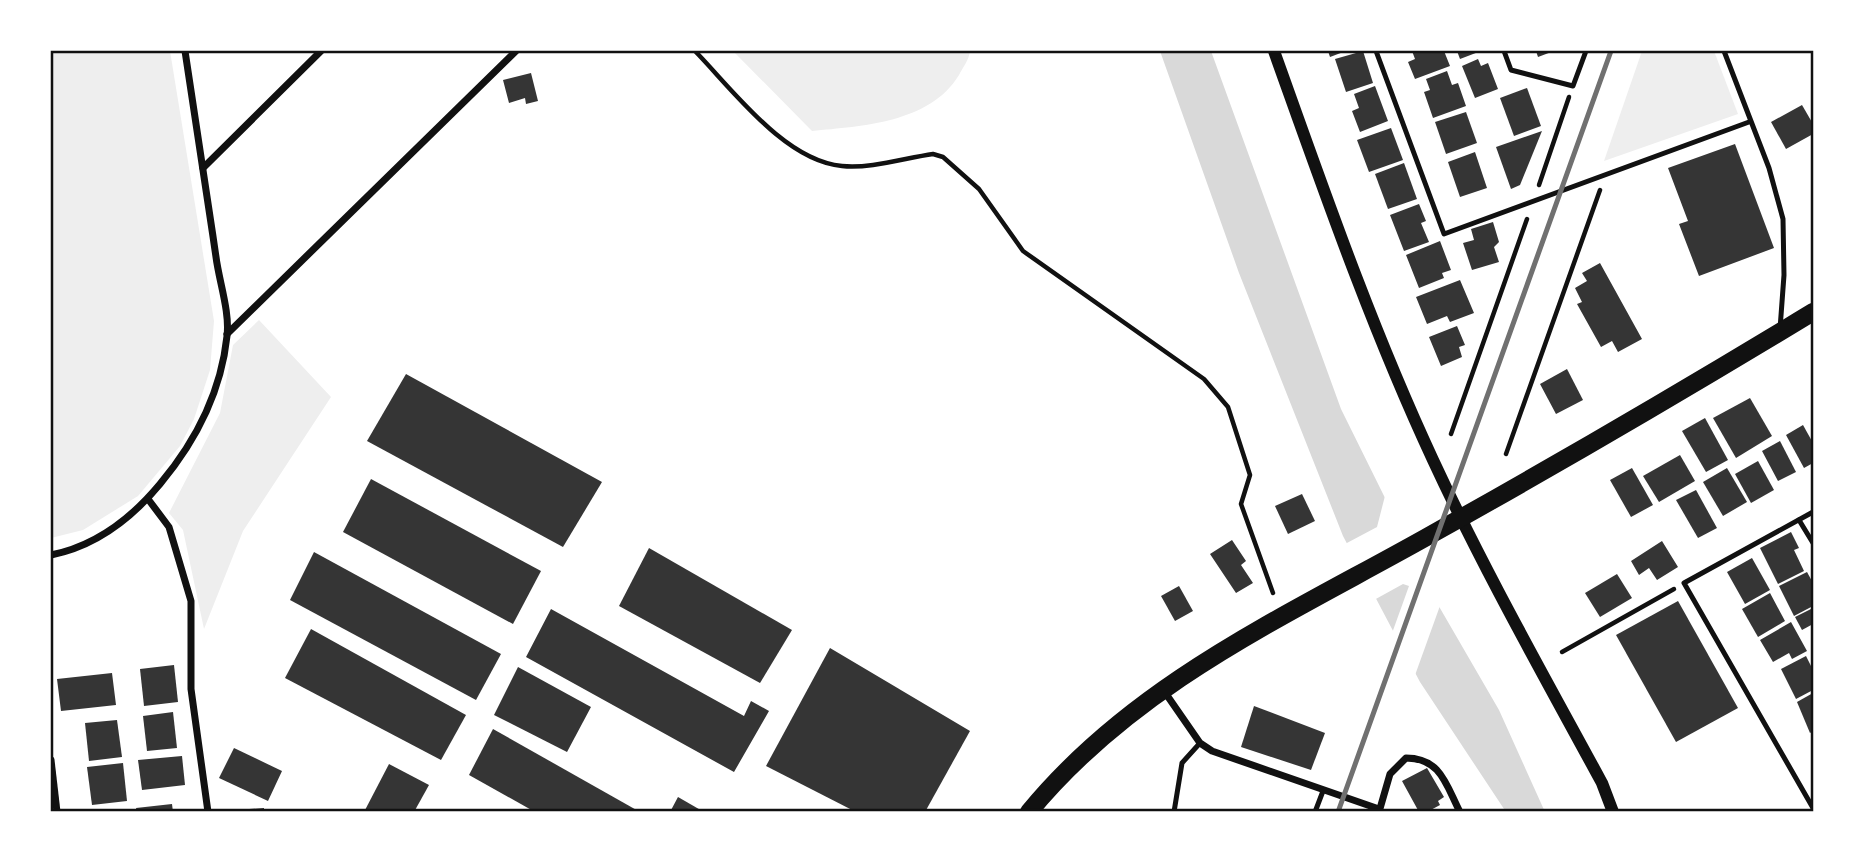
<svg xmlns="http://www.w3.org/2000/svg" width="1864" height="863" viewBox="0 0 1864 863" font-family="'Nunito Sans',sans-serif">
	<style>
		.green { fill: #eee }
		.water { fill: #d9d9d9 }
		.pier { fill: #fff }
		.building { fill: #353535 }
		.lines { fill: none; stroke-linecap: round; stroke-linejoin: round }
		.path { stroke: #111; stroke-width: 4.5 }
		.service { stroke: #111; stroke-width: 5 }
		.minor { stroke: #111; stroke-width: 7 }
		.tertiary { stroke: #111; stroke-width: 12 }
		.primary { stroke: #111; stroke-width: 18 }
		.rail { stroke: #707070; stroke-width: 5 }
		.neatline { fill: none; stroke: #111; stroke-width: 2.5 }
	</style>
	<rect width="100%" height="100%" fill="#fff"/>
	<g class="green">
		<polygon points="51,51 170,51 214,321 210,370 194,419 180,446 138,496 83,530 51,538"/>
		<path d="M733 51H970C969 60 963 67 959 75 930 123 862 126 812 131Z"/>
		<polygon points="1642,51 1714,51 1738,114 1604,161"/>
		<polygon points="259,320 331,397 243,531 204,629 183,530 169,513 220,413 233,345"/>
	</g>
	<polygon class="water" points="1160,51 1211,51 1341,409 1437,603 1499,710 1545,812 1506,812 1420,682 1343,536 1239,273"/>
	<polygon class="pier" points="1386,492 1441,603 1414,678 1391,636 1409,586 1403,584 1374,600 1345,544 1377,527"/>
	<g class="building">
		<polygon points="1328,51 1346,51 1330,57"/>
		<polygon points="1363,51 1373,83 1346,92 1335,59"/>
		<polygon points="1412,51 1444,51 1450,66 1415,79 1408,62 1415,59"/>
		<polygon points="1457,51 1481,51 1460,59"/>
		<polygon points="1536,51 1554,51 1538,57"/>
		<polygon points="1478,59 1481,66 1488,63 1498,89 1475,98 1462,66"/>
		<polygon points="1447,71 1452,85 1458,83 1466,106 1433,118 1424,92 1430,90 1426,79"/>
		<polygon points="531,73 538,101 526,104 525,98 509,103 503,80"/>
		<polygon points="1375,86 1388,121 1360,132 1352,111 1359,108 1354,94"/>
		<polygon points="1527,88 1541,126 1514,136 1500,98"/>
		<polygon points="1802,105 1813,124 1813,134 1786,149 1771,122"/>
		<polygon points="1466,112 1477,143 1446,154 1435,122"/>
		<polygon points="1391,128 1403,160 1369,172 1357,140"/>
		<polygon points="1542,131 1520,185 1511,189 1496,147"/>
		<polygon points="1735,144 1774,248 1699,276 1679,224 1688,221 1668,168"/>
		<polygon points="1475,152 1487,188 1460,197 1448,162"/>
		<polygon points="1404,163 1417,199 1388,209 1375,174"/>
		<polygon points="1419,204 1426,221 1421,223 1429,242 1404,251 1390,215"/>
		<polygon points="1493,222 1499,242 1494,247 1499,262 1472,270 1463,243 1474,240 1471,229"/>
		<polygon points="1440,241 1451,270 1442,273 1444,278 1419,288 1406,255"/>
		<polygon points="1600,263 1642,339 1618,352 1612,341 1601,347 1577,304 1582,302 1575,288 1587,281 1582,273"/>
		<polygon points="1460,280 1474,313 1450,322 1447,316 1427,324 1416,297"/>
		<polygon points="1457,326 1465,345 1459,347 1462,357 1441,366 1429,337"/>
		<polygon points="1567,369 1583,400 1556,414 1540,384"/>
		<polygon points="406,374 602,482 563,547 367,441"/>
		<polygon points="1750,398 1772,436 1736,458 1713,418"/>
		<polygon points="1705,418 1728,460 1706,472 1682,431"/>
		<polygon points="1803,425 1813,443 1813,463 1804,468 1786,435"/>
		<polygon points="1780,441 1796,472 1778,481 1762,451"/>
		<polygon points="1680,455 1695,481 1659,502 1643,476"/>
		<polygon points="1758,461 1774,490 1751,503 1735,474"/>
		<polygon points="1632,468 1653,505 1631,517 1610,480"/>
		<polygon points="1727,468 1747,502 1723,516 1703,482"/>
		<polygon points="371,479 541,571 513,624 343,532"/>
		<polygon points="1696,490 1717,528 1698,538 1676,500"/>
		<polygon points="1302,494 1315,521 1288,534 1275,506"/>
		<polygon points="1791,532 1799,548 1794,550 1804,571 1778,584 1760,548"/>
		<polygon points="1232,540 1246,561 1241,565 1253,583 1236,593 1210,554"/>
		<polygon points="1662,541 1678,567 1657,580 1649,568 1639,575 1631,561"/>
		<polygon points="649,548 792,630 760,683 619,606"/>
		<polygon points="314,552 501,654 476,700 290,600"/>
		<polygon points="1752,558 1770,590 1745,604 1727,572"/>
		<polygon points="1807,572 1813,583 1813,606 1794,616 1779,586"/>
		<polygon points="1617,574 1632,598 1600,617 1585,593"/>
		<polygon points="1179,586 1193,611 1175,621 1161,596"/>
		<polygon points="1770,593 1785,621 1758,637 1742,609"/>
		<polygon points="1678,601 1738,708 1676,742 1616,635"/>
		<polygon points="1813,608 1813,624 1802,630 1795,617"/>
		<polygon points="551,609 744,716 751,701 769,711 734,772 526,657"/>
		<polygon points="1791,622 1807,651 1792,659 1789,653 1773,662 1760,640"/>
		<polygon points="311,629 466,715 441,760 285,678"/>
		<polygon points="830,648 970,731 925,812 856,812 766,766"/>
		<polygon points="1806,656 1813,670 1813,690 1796,699 1781,669"/>
		<polygon points="174,665 178,702 144,706 140,669"/>
		<polygon points="518,667 591,707 567,752 494,715"/>
		<polygon points="112,673 116,705 61,711 57,679"/>
		<polygon points="1813,693 1813,731 1810,733 1797,702"/>
		<polygon points="1254,706 1325,733 1311,770 1241,747"/>
		<polygon points="173,712 177,748 147,751 143,716"/>
		<polygon points="117,720 122,757 89,761 85,723"/>
		<polygon points="493,729 640,812 535,812 469,775"/>
		<polygon points="234,748 282,771 268,801 219,778"/>
		<polygon points="182,756 185,785 142,790 138,760"/>
		<polygon points="123,763 127,801 92,805 87,767"/>
		<polygon points="389,764 429,785 414,812 364,812"/>
		<polygon points="1427,768 1444,797 1438,801 1440,805 1427,812 1419,812 1402,781"/>
		<polygon points="678,797 704,812 670,812"/>
		<polygon points="172,804 173,812 137,812 136,808"/>
		<polygon points="264,808 264,812 236,812 236,810"/>
	</g>
	<g class="lines">
		<g class="path">
			<path d="M695 51C733 90 785 161 842 166 870 169 905 158 933 154L943 157 979 189 1023 251 1204 379 1228 407 1250 475 1241 504 1273 593"/>
			<polyline points="1539,185 1569,97"/>
			<polyline points="1451,434 1527,219"/>
			<polyline points="1506,454 1600,190"/>
			<polyline points="1562,652 1674,589"/>
		</g>
		<g class="service">
			<polyline points="1376,51 1444,234 1749,122"/>
			<polyline points="1504,51 1511,70 1573,86 1586,51"/>
			<polyline points="1724,51 1769,168 1783,219 1784,275 1780,329"/>
			<polyline points="1813,512 1684,583 1813,808"/>
			<polyline points="1799,520 1813,543"/>
			<polyline points="1174,812 1182,763 1200,743"/>
			<polyline points="1315,812 1323,791"/>
		</g>
		<g class="minor">
			<polyline points="203,168 321,51"/>
			<polyline points="227,334 516,51"/>
			<polyline points="148,499 169,527 191,601 191,689 208,812"/>
			<path d="M51 555C96 546 131 519 160 484 196 441 221 393 227 336 230 312 219 281 216 257 206 188 195 119 185 51"/>
			<polyline points="1164,691 1200,743 1212,751 1379,809"/>
			<polyline points="51,760 57,812"/>
			<path d="M1379 812 1390 774 1406 758C1441 758 1446 785 1460 812"/>
		</g>
		<path class="tertiary" d="M1274 51C1323 188 1371 327 1433 460 1484 570 1544 676 1602 783L1613 812"/>
		<path class="primary" d="M1029 812C1134 684 1284 617 1425 538 1556 465 1686 389 1813 312"/>
		<polyline class="rail" points="1338,812 1611,51"/>
	</g>
	<rect width="1864" height="863" fill="none" stroke="#ffffff" stroke-width="105"/>
	<rect x="52" y="52" width="1760" height="758" class="neatline"/>
</svg>
